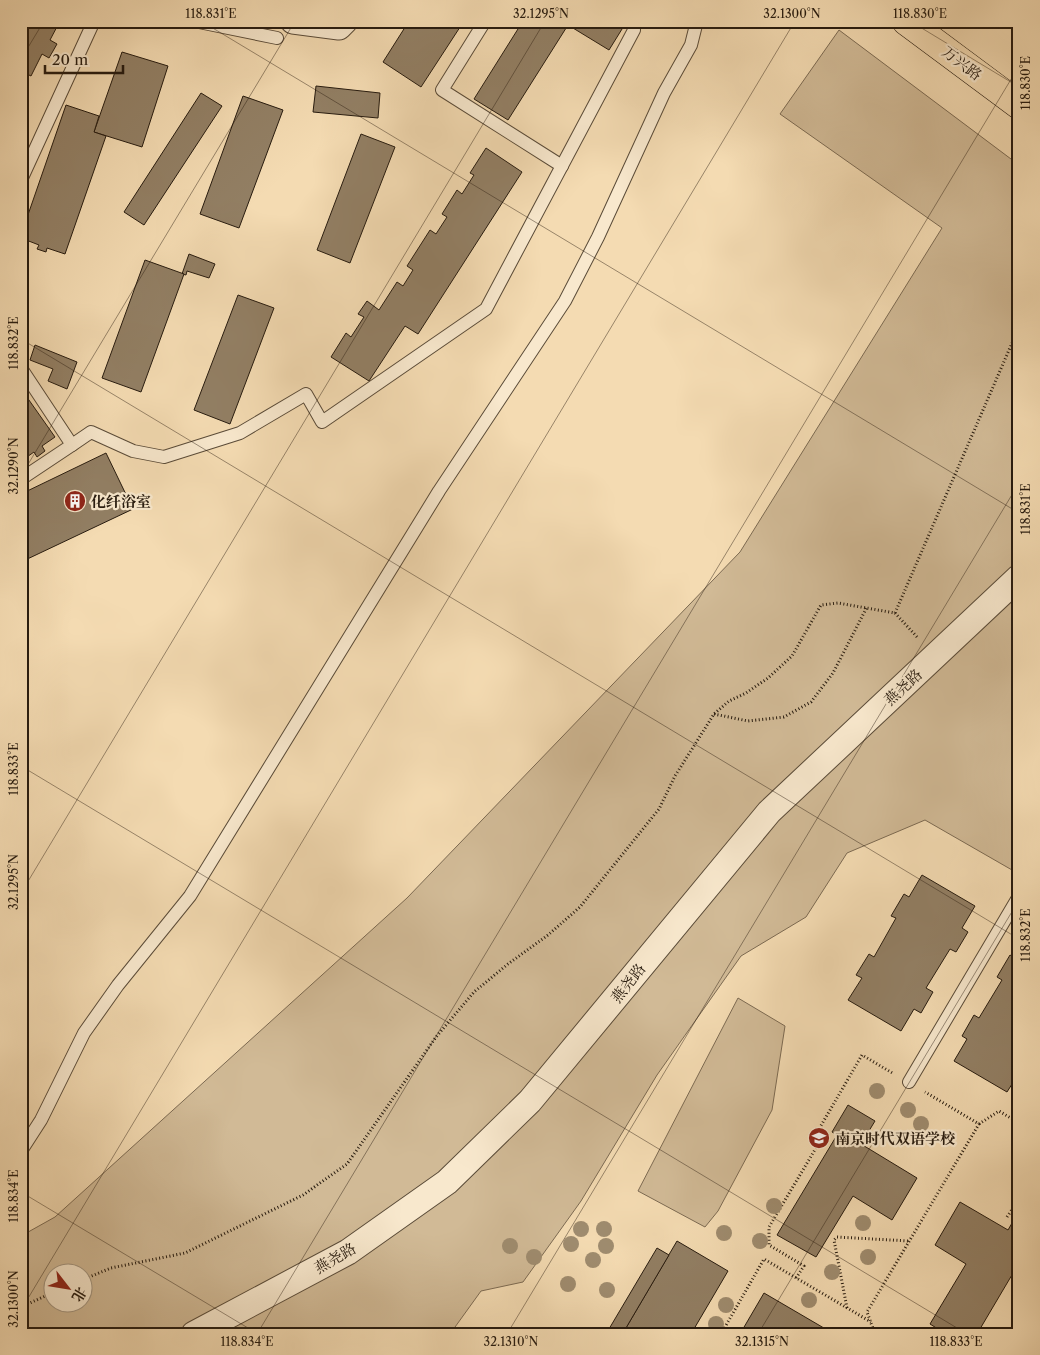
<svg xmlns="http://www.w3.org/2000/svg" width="1040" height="1355" viewBox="0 0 1040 1355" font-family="'Libre Caslon Text','Noto Serif SC',serif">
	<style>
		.green { fill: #d1ba96; stroke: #7c6a52; fill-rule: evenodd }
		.building { fill: #927f64; stroke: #271b0f }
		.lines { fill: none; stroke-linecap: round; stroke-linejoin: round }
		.lane-casing { stroke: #5a4b38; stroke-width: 14 }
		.street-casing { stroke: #5a4b38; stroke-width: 27 }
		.primary-casing { stroke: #271b0f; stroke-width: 29 }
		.path { stroke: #271b0f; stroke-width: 3; stroke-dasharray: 1 2.5; stroke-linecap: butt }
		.lane { stroke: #f8e8cd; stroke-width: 12 }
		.street { stroke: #f8e8cd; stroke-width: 25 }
		.primary { stroke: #f4dbb2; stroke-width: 28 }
		.tree { fill: #9f8c6f }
		.ticks { fill: none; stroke: #271b0f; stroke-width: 1; stroke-opacity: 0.45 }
		.labels { text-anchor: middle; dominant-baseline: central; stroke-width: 4.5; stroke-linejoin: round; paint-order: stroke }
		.street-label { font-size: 15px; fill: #271b0f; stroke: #f8e8cd }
		.poi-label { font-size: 15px; font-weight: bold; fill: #271b0f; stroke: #f8e8cd; text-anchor: start }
		.neatline { fill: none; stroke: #271b0f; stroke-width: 2 }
		.ticks-label { font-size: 12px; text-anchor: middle; fill: #271b0f }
	</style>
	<rect width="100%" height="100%" fill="#f4dbb2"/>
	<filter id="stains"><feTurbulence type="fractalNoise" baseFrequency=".004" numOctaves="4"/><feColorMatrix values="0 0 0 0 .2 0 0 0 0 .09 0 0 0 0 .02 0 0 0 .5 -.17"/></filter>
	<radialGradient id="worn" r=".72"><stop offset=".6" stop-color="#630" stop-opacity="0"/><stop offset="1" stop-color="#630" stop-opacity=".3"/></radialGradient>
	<g class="green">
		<path d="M839 30 1019 165V874L925 820 847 853 806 917 741 956 657 1075 581 1201 523 1282 481 1291 450 1334H21V1236L55 1217 407 898 740 552 942 228 780 114ZM52 1272H82V1302H52Z"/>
		<polygon points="738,998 785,1026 772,1110 718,1211 705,1227 638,1191"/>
	</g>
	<g class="building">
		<polygon points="24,21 60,21 50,40 57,44 49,58 42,54 31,76 21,71 21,27"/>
		<polygon points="409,21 464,21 421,87 383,62"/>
		<polygon points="523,21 627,21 609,50 568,25 508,120 474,99"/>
		<polygon points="122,52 168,66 142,147 94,132"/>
		<polygon points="316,86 380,93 378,118 313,112"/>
		<polygon points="201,93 222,106 144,225 124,212"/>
		<polygon points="243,96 283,110 239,228 200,214"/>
		<polygon points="66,105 99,116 94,132 106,136 65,254 47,248 46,252 37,249 39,245 21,238 21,235"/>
		<polygon points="361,134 395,147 350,263 317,250"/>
		<polygon points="486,148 522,172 418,334 405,326 369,381 331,357 346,333 351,337 364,317 358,314 367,301 379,310 397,282 403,286 413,270 407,266 430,230 436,234 447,217 442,214 457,190 462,194 474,175 470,173"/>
		<polygon points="189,254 215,264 209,278 187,271 186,275 182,274"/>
		<polygon points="145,260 184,274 141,392 102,378"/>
		<polygon points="238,295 274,308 230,424 194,410"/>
		<polygon points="35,345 77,362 67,389 48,381 53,369 30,360"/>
		<polygon points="24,393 55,437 42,446 45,451 37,457 34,452 24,459 27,463 21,467 21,395"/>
		<polygon points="106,453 133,509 21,562 21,494"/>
		<polygon points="922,875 975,906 962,928 968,932 956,952 950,949 926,988 933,992 921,1013 914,1009 901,1031 848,1000 862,978 856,975 869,954 874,957 896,918 891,916 904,894 909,897"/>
		<polygon points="1019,952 1019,1073 1007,1092 954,1061 967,1039 962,1036 974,1015 979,1018 1002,980 997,977 1010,955 1015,958"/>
		<polygon points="848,1105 875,1121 861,1144 917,1178 892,1220 853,1196 816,1257 777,1235 837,1135 832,1132"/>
		<polygon points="960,1202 1008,1230 1019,1211 1019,1263 977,1334 946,1334 930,1324 966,1264 935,1245"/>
		<polygon points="677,1241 728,1271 691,1334 625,1334 623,1333"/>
		<polygon points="657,1248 669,1255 623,1333 625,1334 606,1334"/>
		<polygon points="764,1293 829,1331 828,1334 740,1334"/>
	</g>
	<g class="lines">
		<g class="lane-casing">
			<g id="lane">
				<polyline points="194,21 277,38"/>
				<polyline points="485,21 442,90 562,166"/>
				<polyline points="21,180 94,21"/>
				<polyline points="21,368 72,445 21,479"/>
				<polyline points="72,445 91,432 133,451 164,457 240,433 306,394 322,422 486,309 634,30"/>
				<polyline points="909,1082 1019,896"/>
				<polyline points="21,1151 41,1120 84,1033 118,985 190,896 439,491 565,301 598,237 664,93 691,45 697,21"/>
			</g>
		</g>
		<g class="street-casing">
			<g id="street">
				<polyline points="293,21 339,27 345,21"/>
				<polyline points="194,1334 348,1252 447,1182 530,1101 769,812 1019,577"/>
			</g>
		</g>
		<g class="primary-casing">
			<polyline id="primary" points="906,21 1019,105"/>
		</g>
		<g class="path">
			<polyline points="895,613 918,638"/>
			<polyline points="714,714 748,721 784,717 811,702 833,673 867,607"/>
			<polyline points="979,1124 999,1111 1019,1123"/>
			<polyline points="1007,1217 1019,1199"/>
			<polyline points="796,1278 804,1266 769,1245 769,1227 819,1143 819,1129 862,1055 894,1074"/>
			<polyline points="82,1280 111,1268 185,1253 303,1195 347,1164 436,1037 474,992 508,964 548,935 580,907 659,809 675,776 714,714 729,701 746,693 768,678 792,656 821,605 838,603 895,613 1019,327"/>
			<polyline points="21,1307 52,1293"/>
			<polyline points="847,1308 834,1240 837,1237 909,1241"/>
			<polyline points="721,1334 764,1259 871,1322"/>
			<polyline points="853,1334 873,1329"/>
			<polyline points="875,1334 867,1312 979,1124 925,1092"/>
		</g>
		<use href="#lane" class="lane"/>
		<use href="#street" class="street"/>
		<use href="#primary" class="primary"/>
	</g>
	<g class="tree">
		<circle cx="877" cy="1091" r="8"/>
		<circle cx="908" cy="1110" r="8"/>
		<circle cx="921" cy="1124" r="8"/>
		<circle cx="774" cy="1206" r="8"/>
		<circle cx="863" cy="1223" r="8"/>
		<circle cx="581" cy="1229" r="8"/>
		<circle cx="604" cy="1229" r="8"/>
		<circle cx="724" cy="1233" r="8"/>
		<circle cx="760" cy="1241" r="8"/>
		<circle cx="571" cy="1244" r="8"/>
		<circle cx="510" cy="1246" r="8"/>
		<circle cx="606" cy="1246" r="8"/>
		<circle cx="534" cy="1257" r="8"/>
		<circle cx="868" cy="1257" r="8"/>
		<circle cx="593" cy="1260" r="8"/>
		<circle cx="832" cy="1272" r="8"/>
		<circle cx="568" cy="1284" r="8"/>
		<circle cx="607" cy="1290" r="8"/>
		<circle cx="809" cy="1300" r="8"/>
		<circle cx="726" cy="1305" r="8"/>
		<circle cx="716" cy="1324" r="8"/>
	</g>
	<path class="ticks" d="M201 21 1019 513M910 21 1019 87M21 59 44 21M21 339 1019 939M21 476 295 21M21 766 967 1334M21 893 545 21M21 1192 258 1334M21 1310 795 21M257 1334 1019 66M507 1334 1019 483M758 1334 1019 900M1008 1334 1019 1316"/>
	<defs>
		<g id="building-disc" transform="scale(1.125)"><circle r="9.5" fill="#8f2418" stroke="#f8e8cd"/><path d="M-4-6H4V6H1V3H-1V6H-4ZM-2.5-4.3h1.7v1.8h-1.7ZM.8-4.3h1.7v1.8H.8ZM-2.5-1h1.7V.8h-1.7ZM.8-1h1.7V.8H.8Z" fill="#fff"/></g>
		<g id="school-disc" transform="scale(1.125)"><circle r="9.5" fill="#8f2418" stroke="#f8e8cd"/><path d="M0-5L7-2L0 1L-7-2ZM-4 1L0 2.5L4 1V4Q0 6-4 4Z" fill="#fff"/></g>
	</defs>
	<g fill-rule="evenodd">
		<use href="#building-disc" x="75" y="501"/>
		<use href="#school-disc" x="819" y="1138"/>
	</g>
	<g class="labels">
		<g class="street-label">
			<text transform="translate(962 63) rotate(37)">万兴路</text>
			<text transform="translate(903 687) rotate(-43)">燕尧路</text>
			<text transform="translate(628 983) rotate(-52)">燕尧路</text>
			<text transform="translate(335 1258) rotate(-30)">燕尧路</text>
		</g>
		<g class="poi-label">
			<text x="91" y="501">化纤浴室</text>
			<text x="835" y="1138">南京时代双语学校</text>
		</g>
	</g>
	<rect width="1040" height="1355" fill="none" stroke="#f4dbb2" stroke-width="55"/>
	<g transform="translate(68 1288) rotate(121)"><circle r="24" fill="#f8e8cd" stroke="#a49681"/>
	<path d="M0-4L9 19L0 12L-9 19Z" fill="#8f2418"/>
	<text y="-8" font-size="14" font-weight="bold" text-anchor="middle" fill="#271b0f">北</text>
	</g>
	<path d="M45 65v8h78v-8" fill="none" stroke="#271b0f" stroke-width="2.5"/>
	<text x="52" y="65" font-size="15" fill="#271b0f" stroke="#f8e8cd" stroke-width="4" paint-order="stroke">20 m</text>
	<rect x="28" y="28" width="984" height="1300" class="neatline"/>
	<g class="ticks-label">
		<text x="211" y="18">118.831°E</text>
		<text x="541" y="18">32.1295°N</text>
		<text x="792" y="18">32.1300°N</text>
		<text x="920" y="18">118.830°E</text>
		<text transform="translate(1026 83) rotate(-90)" y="4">118.830°E</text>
		<text transform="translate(14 343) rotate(-90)" y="4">118.832°E</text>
		<text transform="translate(14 466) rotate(-90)" y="4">32.1290°N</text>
		<text transform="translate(1026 509) rotate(-90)" y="4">118.831°E</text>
		<text transform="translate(14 769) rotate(-90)" y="4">118.833°E</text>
		<text transform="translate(14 882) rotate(-90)" y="4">32.1295°N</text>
		<text transform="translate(1026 935) rotate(-90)" y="4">118.832°E</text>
		<text transform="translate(14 1196) rotate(-90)" y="4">118.834°E</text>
		<text transform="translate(14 1299) rotate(-90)" y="4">32.1300°N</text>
		<text x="247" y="1346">118.834°E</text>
		<text x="511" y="1346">32.1310°N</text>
		<text x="762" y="1346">32.1315°N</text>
		<text x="956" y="1346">118.833°E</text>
	</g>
	<rect width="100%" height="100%" filter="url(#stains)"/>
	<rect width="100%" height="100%" fill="url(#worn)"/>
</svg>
